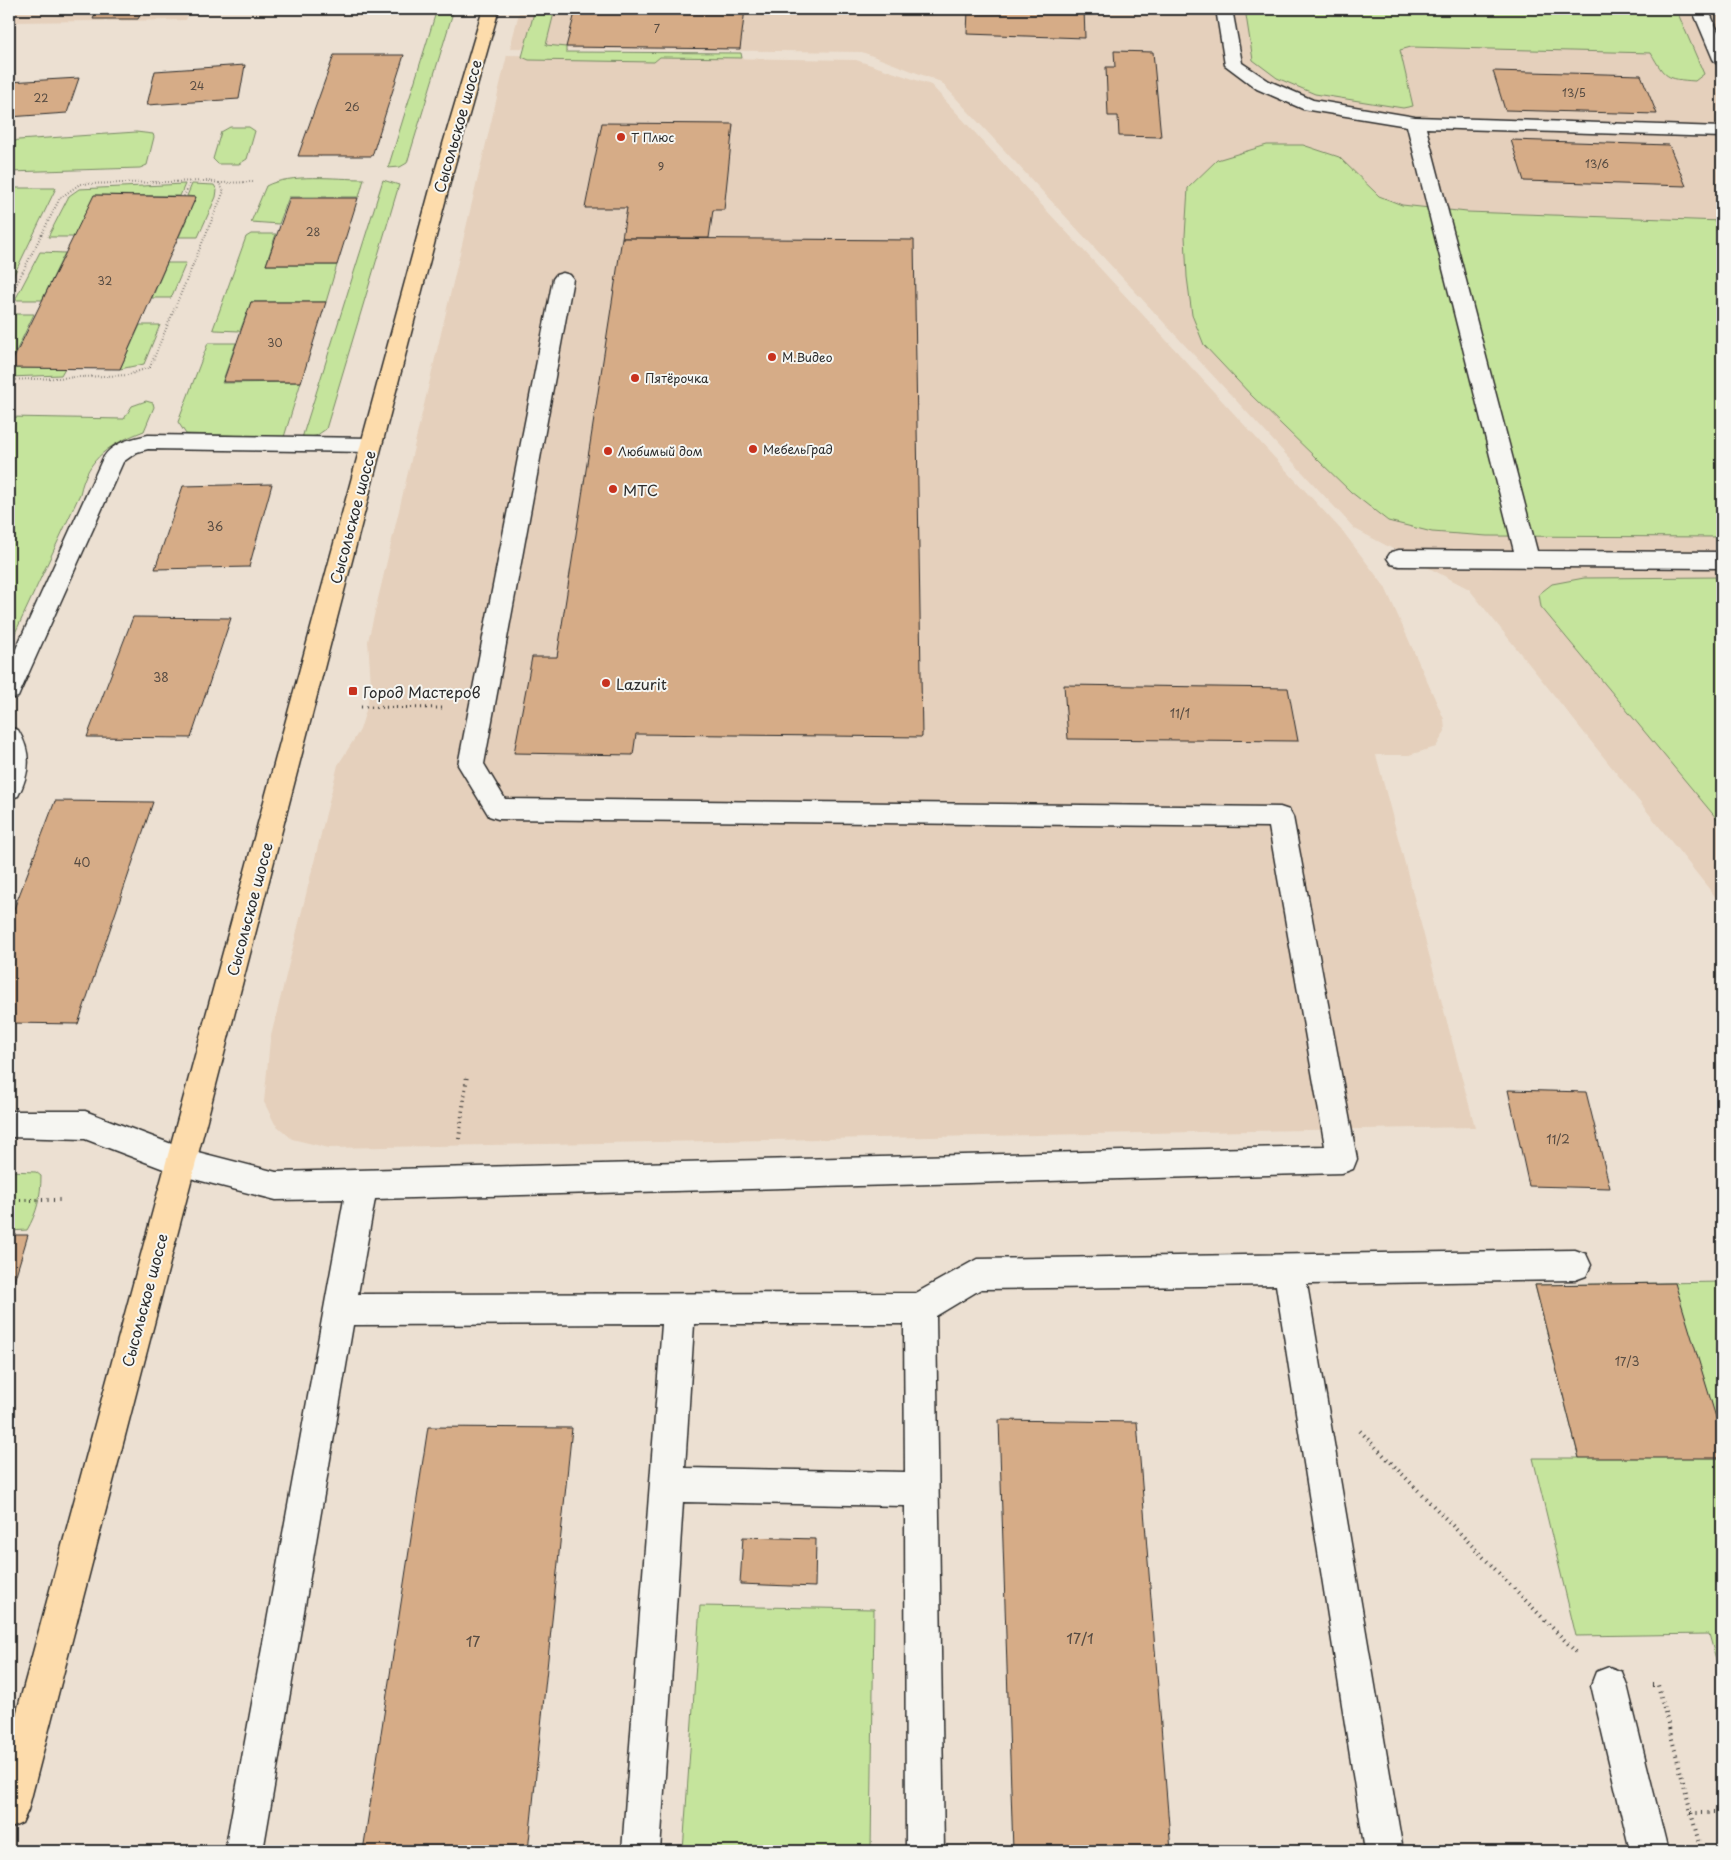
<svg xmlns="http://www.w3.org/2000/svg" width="1731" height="1860" viewBox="0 0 1731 1860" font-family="'Playpen Sans',sans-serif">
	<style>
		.built { fill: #e5d0bc }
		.green { fill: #c5e49c; stroke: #788864 }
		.building { fill: #d6ac87; stroke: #2b2b2b }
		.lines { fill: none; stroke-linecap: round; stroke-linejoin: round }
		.minor-casing { stroke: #2b2b2b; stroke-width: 3 }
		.major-casing { stroke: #2b2b2b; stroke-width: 3 }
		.path-far2 { stroke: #2b2b2b; stroke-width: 2; stroke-dasharray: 0.5 2.5; stroke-linecap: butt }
		.path-far1 { stroke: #2b2b2b; stroke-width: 3; stroke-dasharray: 1 4; stroke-linecap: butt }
		.path { stroke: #2b2b2b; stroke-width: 4; stroke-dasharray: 1 4.5; stroke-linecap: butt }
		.minor { fill: #f6f6f2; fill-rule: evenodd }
		.major { fill: #fddcac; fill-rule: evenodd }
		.poi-dot { fill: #c8321e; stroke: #f6f6f2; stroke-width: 2 }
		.labels { text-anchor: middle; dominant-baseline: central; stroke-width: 4; stroke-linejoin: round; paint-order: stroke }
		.far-number-label { font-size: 11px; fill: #564b42 }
		.far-poi-label { font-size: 12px; fill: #2b2b2b; stroke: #f6f6f2; text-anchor: start }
		.number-label { font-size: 12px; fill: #564b42 }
		.street-label { font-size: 15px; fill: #2b2b2b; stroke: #f6f6f2 }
		.poi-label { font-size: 15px; fill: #2b2b2b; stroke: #f6f6f2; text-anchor: start }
		.near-number-label { font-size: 15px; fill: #564b42 }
	</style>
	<rect width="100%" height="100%" fill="#ece0d2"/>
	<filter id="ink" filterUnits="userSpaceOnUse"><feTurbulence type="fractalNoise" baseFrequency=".02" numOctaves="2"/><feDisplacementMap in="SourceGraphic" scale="10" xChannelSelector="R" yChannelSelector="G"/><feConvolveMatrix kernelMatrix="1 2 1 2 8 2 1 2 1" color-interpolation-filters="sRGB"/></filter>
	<g filter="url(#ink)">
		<g class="built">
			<polygon points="9,9 191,9 186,20 9,22"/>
			<polygon points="520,9 1722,9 1722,905 1469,589 1355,529 941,82 862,52 510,48"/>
			<polygon points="507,55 856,60 931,85 1344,533 1385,587 1444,719 1445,731 1436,747 1409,755 1376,755 1475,1127 329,1148 292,1139 275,1124 264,1102 270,1040 338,765 360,730 367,707 371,684 368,641"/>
		</g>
		<g class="green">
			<polygon points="437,9 454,9 407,163 400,167 388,168"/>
			<polygon points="535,9 555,9 546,45 566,47 566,52 741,53 742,58 660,57 654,62 529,60 522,57"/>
			<path d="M1245 9H1676L1704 74 1695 81C1666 79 1665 78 1651 53L1411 47 1400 50 1413 106 1403 108 1315 94 1277 78 1253 60Z"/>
			<polygon points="230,127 249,127 255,131 247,159 239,164 218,164 213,159 221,132"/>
			<polygon points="136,132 153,134 154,137 147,165 140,168 9,172 9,144 18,140"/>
			<polygon points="1267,145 1303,145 1339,157 1379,196 1402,205 1467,212 1722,221 1722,537 1487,536 1432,532 1388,521 1351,492 1252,396 1204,345 1192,315 1187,277 1185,236 1188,188 1217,160"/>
			<path d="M364 179 359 197H289L279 224 251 222 266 186C290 173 336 179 364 179Z"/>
			<polygon points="383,180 399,185 326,429 316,436 302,438"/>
			<polygon points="185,184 180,196 95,195 74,237 48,237 69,196 79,189"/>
			<polygon points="192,184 214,185 217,190 216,197 198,237 179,237 196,197 187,196"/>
			<polygon points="9,188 56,188 9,285"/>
			<polygon points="251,234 276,234 266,265 337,265 326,302 251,302 240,331 215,330 213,329 246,237"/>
			<polygon points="40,252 65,253 42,300 15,300"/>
			<polygon points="167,263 186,263 171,298 152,298"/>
			<polygon points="9,314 34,314 9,366"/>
			<polygon points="140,325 160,325 144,364 120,369"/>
			<polygon points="208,343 236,343 222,383 301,382 284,437 186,434 178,422"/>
			<polygon points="9,368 65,368 61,375 9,377"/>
			<path d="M146 401 153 403 154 407 144 431C111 444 88 456 80 494L9 646V417L124 419 132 406Z"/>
			<polygon points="1722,577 1722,825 1541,607 1539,594 1552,584 1584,578"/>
			<path d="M9 1171 36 1172 41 1176C41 1196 37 1213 27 1230L9 1231Z"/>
			<polygon points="1722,1282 1722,1681 1709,1634 1576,1636 1533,1458 1579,1458 1535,1285"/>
			<polygon points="700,1606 874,1609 871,1851 683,1851"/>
		</g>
		<g class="building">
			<polygon points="98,9 143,9 138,19 93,19"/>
			<polygon points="576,9 745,9 740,49 566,47"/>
			<polygon points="968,9 1084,9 1085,38 967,34"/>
			<polygon points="1114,51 1153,52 1161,137 1119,136 1118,116 1108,116 1106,67 1115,67"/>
			<polygon points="334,55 404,55 372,156 298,156"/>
			<polygon points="245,65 239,99 147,105 155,71"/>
			<polygon points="1493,71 1641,75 1657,114 1505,110"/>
			<polygon points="79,78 67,113 9,117 9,82"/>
			<polygon points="602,123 733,124 724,210 713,210 709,238 622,238 627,208 585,208"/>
			<polygon points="1511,140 1669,145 1686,186 1524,181"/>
			<polygon points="94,195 196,197 120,369 9,368"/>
			<polygon points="290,198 358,198 337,265 266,265"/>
			<polygon points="622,238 914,240 922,737 636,734 633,755 514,753 532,657 557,657"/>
			<polygon points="251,302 326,302 301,382 223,382"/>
			<polygon points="272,484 249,567 155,569 183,486"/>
			<polygon points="133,617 231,618 191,738 87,737"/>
			<polygon points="1064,685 1288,688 1298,741 1068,739"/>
			<polygon points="55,801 153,802 78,1024 9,1023 9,922"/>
			<polygon points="1508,1090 1586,1092 1610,1188 1529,1186"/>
			<polygon points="9,1235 28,1235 9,1298"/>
			<polygon points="1675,1283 1722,1437 1722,1458 1579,1458 1535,1285"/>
			<polygon points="999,1420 1137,1422 1171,1851 1013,1851"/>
			<polygon points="428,1427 572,1428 528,1851 363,1851"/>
			<polygon points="743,1537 816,1539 815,1587 740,1584"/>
		</g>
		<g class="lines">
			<g class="minor-casing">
				<g id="minor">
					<polygon points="1216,9 1232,9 1242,63 1269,81 1313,100 1415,117 1722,127 1722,137 1426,128 1537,551 1722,552 1722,568 1399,566 1391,564 1387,558 1391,552 1399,550 1514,551 1407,126 1303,109 1257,89 1225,65"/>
					<polygon points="1692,9 1708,9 1722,40 1722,64 1716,63 1713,59"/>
					<path d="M563 273 570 275 573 279 484 764 505 799 1280 807 1289 810 1293 817 1357 1159 1353 1169 1342 1173 375 1199 358 1294 916 1293 977 1259 1575 1250 1586 1254 1591 1265 1586 1276 1575 1280 1307 1284 1403 1851H1365L1276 1285 981 1289 936 1316 944 1851H906L905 1506 683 1502 660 1851H622L662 1324 353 1325 263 1851H225L344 1199 276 1200 182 1176 85 1139 9 1137V1111H85L182 1148 276 1172 1325 1146 1269 827 498 819 489 816 458 765 553 279 556 275ZM694 1324H904L905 1472 685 1468Z"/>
					<path d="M148 435 371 438 379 440 382 445 379 450 371 452 148 449 137 452 123 462 21 690 18 697 9 699V664L103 458C113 442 131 439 148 435Z"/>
					<path d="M9 727 18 730C32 753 30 773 18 796L9 799Z"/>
					<polygon points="1609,1667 1622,1672 1627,1685 1668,1851 1630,1851 1591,1685 1596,1672"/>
				</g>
			</g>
			<g class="major-casing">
				<polygon id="major" points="483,9 499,9 453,171 28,1810 22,1823 9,1829 9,1741 435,171"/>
			</g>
			<g class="path-far2">
				<polyline points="219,183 253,182"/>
				<polyline points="184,196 190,182"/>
				<polyline points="9,299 60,198 80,184 208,181 219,183 224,191 150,367 128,375 9,380"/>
			</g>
			<polyline class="path-far1" points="361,707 443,708"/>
			<g class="path">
				<polyline points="459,1139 467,1075"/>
				<polyline points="9,1200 60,1200"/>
				<polyline points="1360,1431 1579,1655"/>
				<polyline points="1653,1685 1658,1685 1701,1851"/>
				<polyline points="1691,1813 1722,1813"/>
			</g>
			<use href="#minor" class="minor"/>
			<use href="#major" class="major"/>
		</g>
	</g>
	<g class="poi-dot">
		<circle cx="621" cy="137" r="5"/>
		<circle cx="772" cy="357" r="5"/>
		<circle cx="635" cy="378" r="5"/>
		<circle cx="753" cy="449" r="5"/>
		<circle cx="608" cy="451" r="5"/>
		<circle cx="613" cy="489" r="5"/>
		<circle cx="606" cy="683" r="5"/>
		<rect x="348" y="686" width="10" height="10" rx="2.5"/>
	</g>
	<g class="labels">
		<g class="far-number-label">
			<text x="657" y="28">7</text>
			<text x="197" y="85">24</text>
			<text x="1574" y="92">13/5</text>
			<text x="41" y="97">22</text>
			<text x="352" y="106">26</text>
			<text x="1597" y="163">13/6</text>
			<text x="661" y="166">9</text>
			<text x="313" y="231">28</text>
			<text x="105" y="280">32</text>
			<text x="275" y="342">30</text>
		</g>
		<g class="far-poi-label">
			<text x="631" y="137">Т Плюс</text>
			<text x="782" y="357">М.Видео</text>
			<text x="645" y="378">Пятёрочка</text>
			<text x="763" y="449">МебельГрад</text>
			<text x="618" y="451">Любимый дом</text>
		</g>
		<g class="number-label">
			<text x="215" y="526">36</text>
			<text x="161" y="677">38</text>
			<text x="1180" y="713">11/1</text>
			<text x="82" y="862">40</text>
			<text x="1558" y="1139">11/2</text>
			<text x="1627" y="1361">17/3</text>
		</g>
		<g class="street-label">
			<text transform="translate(457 126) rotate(-74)">Сысольское шоссе</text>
			<text transform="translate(352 517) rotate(-75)">Сысольское шоссе</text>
			<text transform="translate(249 909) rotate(-75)">Сысольское шоссе</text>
			<text transform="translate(144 1300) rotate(-75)">Сысольское шоссе</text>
		</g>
		<g class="poi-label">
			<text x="623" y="489">МТС</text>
			<text x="616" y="683">Lazurit</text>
			<text x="363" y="691">Город Мастеров</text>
		</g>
		<g class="near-number-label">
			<text x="1080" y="1637">17/1</text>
			<text x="473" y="1640">17</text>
		</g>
	</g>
	<rect width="1731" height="1860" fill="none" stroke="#f6f6f2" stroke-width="30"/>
	<rect x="15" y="15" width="1701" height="1830" fill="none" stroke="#2b2b2b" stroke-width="2" filter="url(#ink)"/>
</svg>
